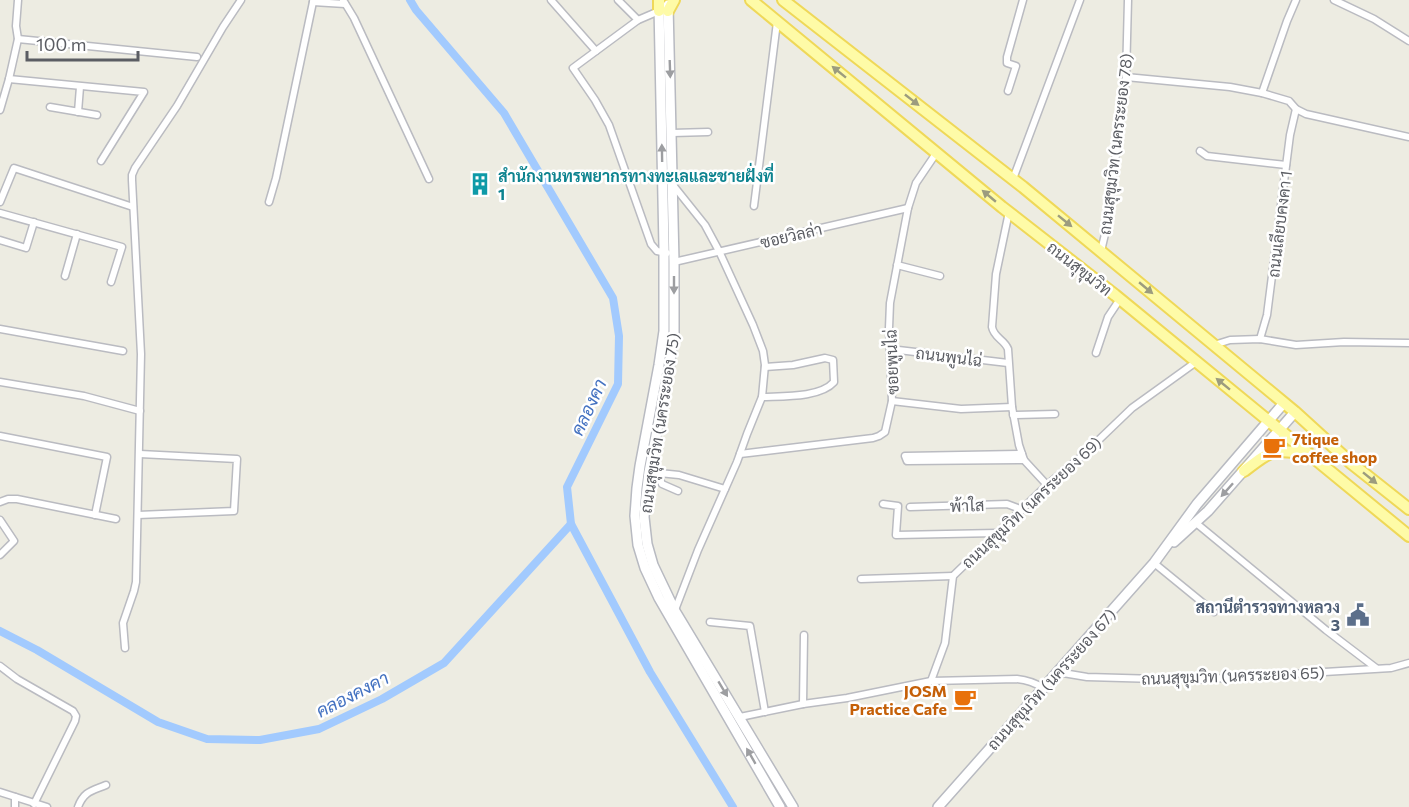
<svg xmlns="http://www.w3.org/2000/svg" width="1409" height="807" viewBox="0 0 1409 807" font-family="Commissioner,Sarabun,sans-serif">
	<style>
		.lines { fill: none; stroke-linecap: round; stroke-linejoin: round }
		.canal { stroke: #a2cafe; stroke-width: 8 }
		.street-casing { stroke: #babbc1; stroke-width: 9 }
		.secondary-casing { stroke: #b8bac1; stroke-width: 12 }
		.primary-casing { stroke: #efd859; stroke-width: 14 }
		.street { stroke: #fff; stroke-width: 6 }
		.secondary { stroke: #fff; stroke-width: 9 }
		.primary { stroke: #fefba7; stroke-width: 10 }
		.oneway { fill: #9d9ea1 }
		.oneway2 { fill: #9c9c7e }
		.labels { text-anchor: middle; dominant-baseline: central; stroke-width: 5; stroke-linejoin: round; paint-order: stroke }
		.street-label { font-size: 16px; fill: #5b5d63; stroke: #fff }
		.culture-label { font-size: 16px; font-weight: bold; fill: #0d838f; stroke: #fff; text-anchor: start }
		.food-label { font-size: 16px; font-weight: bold; fill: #c56008; stroke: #fff; text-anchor: start }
		.service-label { font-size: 16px; font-weight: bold; fill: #4e5e75; stroke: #fff; text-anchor: end }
		.water-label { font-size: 18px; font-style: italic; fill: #4472c1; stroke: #fff }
	</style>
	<rect width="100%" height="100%" fill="#edece2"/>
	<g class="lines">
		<g class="canal">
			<polyline points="410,0 416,10 504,113 613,298 619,336 618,384 567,487 571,524 650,672 733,807"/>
			<polyline points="0,631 37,650 158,722 207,739 260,740 319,729 382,699 444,663 571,524"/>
		</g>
		<g class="street-casing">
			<g id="street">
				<polyline points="343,0 354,18 429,179"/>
				<polyline points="551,0 596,51"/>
				<polyline points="618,0 638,20"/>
				<polyline points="1334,0 1374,19 1409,41"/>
				<polyline points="313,2 345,4"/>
				<polyline points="659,11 638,20 573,68 595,100 609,125 651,244 657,251 667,253"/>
				<polyline points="18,39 197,57"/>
				<polyline points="1126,77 1230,87 1262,93 1289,101 1296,109 1306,114 1409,137"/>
				<polyline points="9,79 144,92 101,161"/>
				<polyline points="1008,91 1016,66 1007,63 1007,57 1023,0"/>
				<polyline points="1262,93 1287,21 1296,0"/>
				<polyline points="50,107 97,115"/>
				<polyline points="0,110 9,79 18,39 16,26 18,0"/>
				<polyline points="78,112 80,87"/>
				<polyline points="672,133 708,132"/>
				<polyline points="1200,151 1207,156 1286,165"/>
				<polyline points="1013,179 1080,0"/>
				<polyline points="673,185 705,225 719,251 753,325 763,351 765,365 762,397 747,434 737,462 698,550 675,610"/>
				<polyline points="0,202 14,168 133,207"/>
				<polyline points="269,202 276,178 313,2"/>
				<polyline points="754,206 777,22"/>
				<path d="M1009 212 996 274 992 327C994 338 1004 339 1008 349L1012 407 1019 445 1024 460 1047 485"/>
				<polyline points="0,213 122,247 111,282"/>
				<polyline points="0,240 26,248 34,222"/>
				<polyline points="1101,251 1106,230 1126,77 1128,0"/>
				<polyline points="674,262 908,208"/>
				<polyline points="897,265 940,276"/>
				<polyline points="65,276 77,234"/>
				<polyline points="0,329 123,351"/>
				<polyline points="1260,339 1267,315 1290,135 1296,109"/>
				<polyline points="1214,345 1230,340 1260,339 1296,345 1344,342 1409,343"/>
				<polyline points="890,349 1008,363"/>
				<polyline points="1096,353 1108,317 1120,299"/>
				<polyline points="0,382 84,396 140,411"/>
				<path d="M762 397C782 396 820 398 834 382L833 360 825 358 793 365 765 367"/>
				<polyline points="892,401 961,409 1012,407"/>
				<polyline points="1013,415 1055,414"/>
				<polyline points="0,436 107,457 95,515"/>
				<polyline points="740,454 873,438 879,436 885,432 892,401 889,328 890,303 908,208 916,183 937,152"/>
				<polyline points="1022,454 905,456 907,461 1024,460"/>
				<polyline points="649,472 679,475 725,489"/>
				<polyline points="657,473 662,484 678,491"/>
				<polyline points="0,502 8,499 17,499 116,519"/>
				<polyline points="883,504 898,506 896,535 997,533"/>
				<polyline points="910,507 1007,504 1023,510"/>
				<polyline points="138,515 234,511 237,459 140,454"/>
				<polyline points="0,520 14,541 0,555"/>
				<polyline points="1196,523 1326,630 1376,668"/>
				<polyline points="1154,563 1214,612"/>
				<polyline points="861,579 953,576"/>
				<polyline points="710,622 750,626 765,712"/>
				<polyline points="125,648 123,623 134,591 136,582 141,354 132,180 132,175 135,168 177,106 223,27 241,0"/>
				<polyline points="0,666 17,679 73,711 76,716 75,721 34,804"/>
				<polyline points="1057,672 1087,677 1192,680 1391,668 1409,663"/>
				<polyline points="931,681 945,643 953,576 1047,485 1082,456 1132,408 1196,362"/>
				<polyline points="803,704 804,635"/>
				<path d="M740 717 803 704 847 698 931 681 1017 679C1027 680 1034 682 1043 688"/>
				<polyline points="0,792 47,807"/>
				<polyline points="15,807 15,797"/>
				<path d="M78 807C84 791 92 791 106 785"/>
			</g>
		</g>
		<g class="secondary-casing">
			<g id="secondary">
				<polyline points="668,5 674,262 674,332 669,368 649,472 646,497 644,517 647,544 653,565 675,611 793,807"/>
				<polyline points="659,6 664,248 664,331 659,365 640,466 637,488 635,516 638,545 645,568 659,598 780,807"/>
				<polyline points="1174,542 1208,511 1295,412"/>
				<polyline points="938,807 1154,563 1197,504 1283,404"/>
			</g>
		</g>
		<g class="primary-casing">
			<g id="primary">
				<polyline points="659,0 659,11"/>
				<polyline points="751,0 1002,207 1115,295 1409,536"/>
				<polyline points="783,0 1023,187 1295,412 1351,463 1409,509"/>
				<polyline points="668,11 674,0"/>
				<path d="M1244 471C1273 449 1272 449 1309 454"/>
			</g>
		</g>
		<use href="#street" class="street"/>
		<use href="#secondary" class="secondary"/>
		<use href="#primary" class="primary"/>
	</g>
	<defs><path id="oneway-solid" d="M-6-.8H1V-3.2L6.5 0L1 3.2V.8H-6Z" transform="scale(1.5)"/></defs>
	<g class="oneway">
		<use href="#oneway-solid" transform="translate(670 69) rotate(88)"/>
		<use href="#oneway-solid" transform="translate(662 153) rotate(-91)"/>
		<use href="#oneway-solid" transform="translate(674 285) rotate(90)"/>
		<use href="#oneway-solid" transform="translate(1227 490) rotate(132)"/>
		<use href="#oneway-solid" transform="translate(723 689) rotate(59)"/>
		<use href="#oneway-solid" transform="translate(751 756) rotate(-120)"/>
	</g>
	<g class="oneway2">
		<use href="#oneway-solid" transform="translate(839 72) rotate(-141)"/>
		<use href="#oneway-solid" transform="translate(912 100) rotate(38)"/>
		<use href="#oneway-solid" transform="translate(989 196) rotate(-140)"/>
		<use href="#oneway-solid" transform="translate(1065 221) rotate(39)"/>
		<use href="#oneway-solid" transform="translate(1146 288) rotate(40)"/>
		<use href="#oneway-solid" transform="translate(1223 384) rotate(-141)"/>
		<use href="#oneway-solid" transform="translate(1370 478) rotate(39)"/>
	</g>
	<defs>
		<g id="building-bare" transform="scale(1.8)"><path d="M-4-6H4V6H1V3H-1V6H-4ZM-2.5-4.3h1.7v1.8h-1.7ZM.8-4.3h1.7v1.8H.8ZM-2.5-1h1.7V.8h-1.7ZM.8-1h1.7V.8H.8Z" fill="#0f9aa8" stroke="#fff" stroke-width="2.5" paint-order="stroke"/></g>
		<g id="cafe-bare" transform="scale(1.8)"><path d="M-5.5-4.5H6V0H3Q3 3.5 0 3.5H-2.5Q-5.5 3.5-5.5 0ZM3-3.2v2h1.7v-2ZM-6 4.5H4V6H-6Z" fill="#e8710a" stroke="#fff" stroke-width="2.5" paint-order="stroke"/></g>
		<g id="civic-bare" transform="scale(1.8)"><path d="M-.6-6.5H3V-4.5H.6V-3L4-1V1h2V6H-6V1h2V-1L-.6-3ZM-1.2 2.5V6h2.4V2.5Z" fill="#5c6f8a" stroke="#fff" stroke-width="2.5" paint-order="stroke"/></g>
	</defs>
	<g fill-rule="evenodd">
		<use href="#building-bare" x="480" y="184"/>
		<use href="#cafe-bare" x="1274" y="447"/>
		<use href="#civic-bare" x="1358" y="615"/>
		<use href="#cafe-bare" x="965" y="699"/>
	</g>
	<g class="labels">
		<g class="street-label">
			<text transform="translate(1115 144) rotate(-83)">ถนนสุขุมวิท (นครระยอง 78)</text>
			<text transform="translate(1279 224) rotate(-83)">ถนนเลียบคงคา 1</text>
			<text transform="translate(791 235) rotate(-13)">ซอยวิลล่า</text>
			<text transform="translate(1080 268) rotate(38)">ถนนสุขุมวิท</text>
			<text transform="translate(949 356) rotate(7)">ถนนพูนไฉ่</text>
			<text transform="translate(891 362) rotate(-92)">ซอยพูนไฉ่</text>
			<text transform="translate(659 423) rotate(-81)">ถนนสุขุมวิท (นครระยอง 75)</text>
			<text transform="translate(1031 502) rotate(-43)">ถนนสุขุมวิท (นครระยอง 69)</text>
			<text transform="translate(967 505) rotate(-2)">พ้าใส</text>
			<text transform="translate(1233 675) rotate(-2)">ถนนสุขุมวิท (นครระยอง 65)</text>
			<text transform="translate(1051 679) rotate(-48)">ถนนสุขุมวิท (นครระยอง 67)</text>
		</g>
		<g class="culture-label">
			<text x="498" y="175">สำนักงานทรพยากรทางทะเลและชายฝั่งที่<tspan x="498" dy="18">1</tspan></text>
		</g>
		<g class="food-label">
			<text x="1292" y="438">7tique<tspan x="1292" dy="18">coffee shop</tspan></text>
			<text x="947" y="690" text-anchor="end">JOSM<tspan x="947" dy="18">Practice Cafe</tspan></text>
		</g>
		<g class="service-label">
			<text x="1340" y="606">สถานีตำรวจทางหลวง<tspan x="1340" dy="18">3</tspan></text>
		</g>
		<g class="water-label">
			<text transform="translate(588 407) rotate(-65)">คลองคา</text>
			<text transform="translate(352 694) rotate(-27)">คลองคงคา</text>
		</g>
	</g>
	<path d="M27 51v9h111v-9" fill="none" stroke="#5b5d63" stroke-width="3"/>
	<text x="36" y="51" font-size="18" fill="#5b5d63" stroke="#ffffff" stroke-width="4.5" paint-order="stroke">100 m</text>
</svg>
